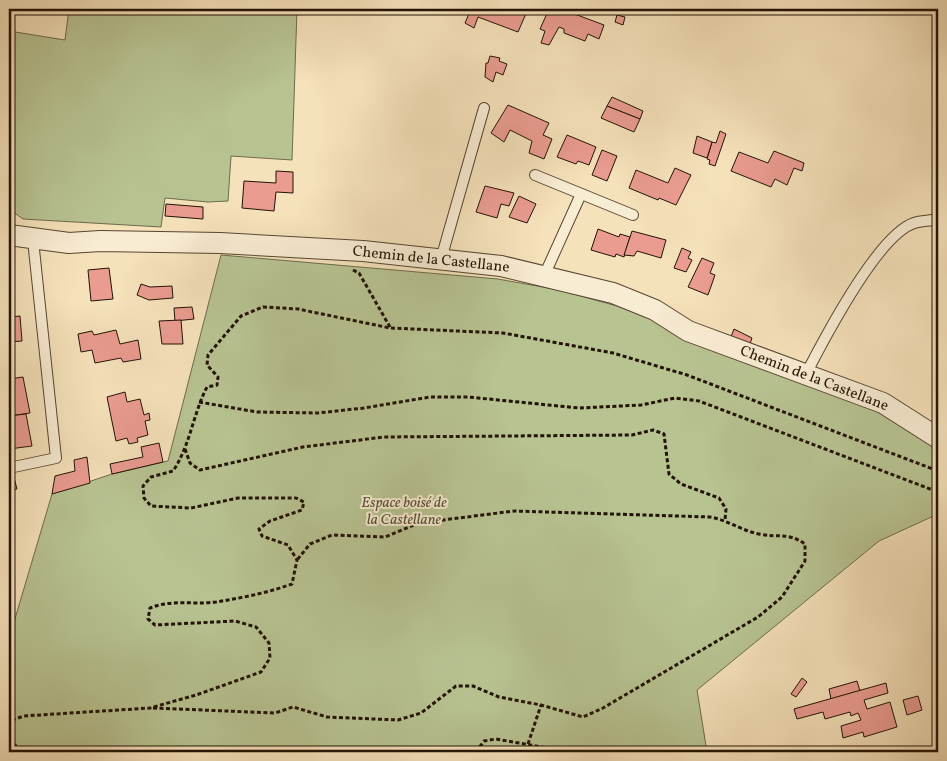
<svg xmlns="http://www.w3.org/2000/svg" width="947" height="761" viewBox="0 0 947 761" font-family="Vollkorn,serif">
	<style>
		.green { fill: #b8c392; stroke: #6d6b4c }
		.building { fill: #ea9c91; stroke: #221305 }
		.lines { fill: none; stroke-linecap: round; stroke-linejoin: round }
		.lane-casing { stroke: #574632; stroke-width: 12 }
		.street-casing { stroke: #574632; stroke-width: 22 }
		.path { stroke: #221305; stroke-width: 3; stroke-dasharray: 4 2.5; stroke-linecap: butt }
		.lane { stroke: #f8ecd2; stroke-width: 10 }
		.street { stroke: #f8ecd2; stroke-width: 20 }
		.labels { text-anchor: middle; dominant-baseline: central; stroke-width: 4; stroke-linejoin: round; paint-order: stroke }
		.street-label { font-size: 15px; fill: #221305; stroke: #f8ecd2 }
		.park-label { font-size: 15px; font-style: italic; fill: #565136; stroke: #f8ecd2 }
	</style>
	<rect width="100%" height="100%" fill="#f5e1ba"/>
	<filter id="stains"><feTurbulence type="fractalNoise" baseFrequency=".004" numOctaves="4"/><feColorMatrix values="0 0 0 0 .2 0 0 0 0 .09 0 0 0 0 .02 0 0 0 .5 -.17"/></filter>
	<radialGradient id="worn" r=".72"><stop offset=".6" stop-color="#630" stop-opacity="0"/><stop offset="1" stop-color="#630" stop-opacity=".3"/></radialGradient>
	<g class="green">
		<polygon points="69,9 297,9 292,160 231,156 228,201 208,202 165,198 161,227 23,219 9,209 9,31 65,40"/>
		<polygon points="221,255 498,279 559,290 617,306 808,378 938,442 938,514 879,541 697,690 707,752 9,752 9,639 52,494 112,474 168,461"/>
	</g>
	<g class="building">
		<polygon points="471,9 503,11 504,9 528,9 518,32 478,17 474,28 465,23"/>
		<polygon points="549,9 573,9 572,13 604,25 599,39 588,34 585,41 564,33 564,29 559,27 549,45 541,43 545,31 540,29"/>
		<polygon points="617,15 625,17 623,25 615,22"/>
		<polygon points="490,56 500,58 499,61 507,64 503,75 496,72 493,82 485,77 486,63 488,63"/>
		<polygon points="612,97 643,111 640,119 607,106"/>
		<polygon points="508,105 549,123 543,135 552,139 544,159 529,153 532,141 510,130 504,142 491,133"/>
		<polygon points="607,106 640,119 634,132 601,118"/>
		<polygon points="720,131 726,134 715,166 709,164 710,160 707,159 712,142 716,143"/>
		<polygon points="567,135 596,147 589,165 578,161 576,164 557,157"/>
		<polygon points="697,136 712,142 707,158 693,153"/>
		<polygon points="602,150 617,156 607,181 592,175"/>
		<polygon points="774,151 804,163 802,171 794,168 787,185 775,179 771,187 731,171 739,152 768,163"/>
		<polygon points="675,168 691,175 676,205 659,198 658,200 629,188 636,170 668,183"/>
		<polygon points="276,171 293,172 293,193 276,192 274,211 242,208 244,181 276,183"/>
		<polygon points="485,186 514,193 509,206 501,204 497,218 476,212"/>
		<polygon points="519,196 536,204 527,223 509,217"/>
		<polygon points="166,204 203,207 203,219 165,216"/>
		<polygon points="598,229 619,237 620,234 630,237 624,257 616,254 615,257 591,250"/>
		<polygon points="632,231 666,240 661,258 637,251 634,256 624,255"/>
		<polygon points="682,248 691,252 688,258 692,260 686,272 674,268"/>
		<polygon points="702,258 714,263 710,273 715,275 708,295 688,287"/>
		<polygon points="109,268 113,299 91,301 88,270"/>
		<polygon points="141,284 150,287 172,286 173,298 149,300 137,295"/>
		<polygon points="192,307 194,319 175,321 174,308"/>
		<polygon points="9,311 11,317 20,316 22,341 9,342"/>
		<polygon points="181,320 183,344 162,344 159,321"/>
		<polygon points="734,329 752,338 748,350 729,342"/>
		<polygon points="116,330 120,344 138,340 141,359 123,362 121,358 95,363 92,350 81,352 78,334 92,331 94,335"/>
		<polygon points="23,377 30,413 9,416 9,379"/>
		<polygon points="125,392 127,402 140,399 144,415 149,413 150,420 145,421 148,435 137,438 138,442 129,444 127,438 116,441 107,397"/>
		<polygon points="26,414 32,446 9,449 9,416"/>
		<polygon points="159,443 163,462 112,474 110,464 143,457 141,447"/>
		<polygon points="87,457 90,483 52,494 55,476 75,471 74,460"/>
		<polygon points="13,474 17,489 9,491 9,475"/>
		<polygon points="934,650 938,650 938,668"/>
		<polygon points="802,678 807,682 796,697 791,694"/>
		<polygon points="857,681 860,691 831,699 829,689"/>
		<polygon points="886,683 888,693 864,700 867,709 890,702 897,727 864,737 863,732 843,738 841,726 861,720 858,713 851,716 850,712 825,719 823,712 797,719 794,709"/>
		<polygon points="918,696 922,710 907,715 903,700"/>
	</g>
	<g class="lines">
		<g class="lane-casing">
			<g id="lane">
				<polyline points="535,175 633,215"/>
				<polyline points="441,259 484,108"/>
				<polyline points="544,276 581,194"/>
				<path d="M806 374C824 339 878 235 914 223 920 221 927 221 933 220"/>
				<polyline points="9,468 56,458 33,240"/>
			</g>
		</g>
		<g class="street-casing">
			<polyline id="street" points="9,235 69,243 100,241 220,243 363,251 501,266 613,293 655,310 688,331 883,403 938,438"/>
		</g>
		<g class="path">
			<polyline points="353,270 359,273 390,327"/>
			<polyline points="199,402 257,412 318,413 364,408 430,397 468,397 579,408 641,405 675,398 699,401 938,492"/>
			<polyline points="185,449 190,463 200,470 303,447 384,437 632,435 653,430 664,434 669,474 681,484 719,498 726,509 725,520"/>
			<path d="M153 708 275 713 293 707 327 717 398 720 421 713 456 686H473L499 697 541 705 583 717 603 708 758 617 782 597 805 561V544C788 532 778 538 759 534 742 531 728 520 710 517L514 511 419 523 385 537 332 535 310 544 297 560"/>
			<path d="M9 726 12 720 24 716 150 708 196 695 261 672 270 658 269 643 256 627 235 621 155 625 148 619 150 608C172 599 193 605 216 602 241 598 267 593 292 584L297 560 288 545 262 536 259 529 270 521 302 510 304 502 296 498H238L191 508 151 506 144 498 143 486 151 477 173 471C190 446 193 414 207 387L217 385 218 377 207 365 208 355 241 316 263 307 298 309 390 328 503 333 613 353 687 375 938 471"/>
			<polyline points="9,739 10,742 20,748 105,752"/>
			<polyline points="528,744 541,705"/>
			<polyline points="476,752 484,741 496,739 553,749 666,752"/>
			<polyline points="675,752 695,748 700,752"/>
		</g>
		<use href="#lane" class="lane"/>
		<use href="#street" class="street"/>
	</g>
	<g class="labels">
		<g class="street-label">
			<text transform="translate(431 260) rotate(6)">Chemin de la Castellane</text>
			<text transform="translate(814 379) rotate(21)">Chemin de la Castellane</text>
		</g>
		<g class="park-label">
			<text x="404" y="503">Espace boisé de<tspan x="404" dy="17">la Castellane</tspan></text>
		</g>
	</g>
	<rect width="947" height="761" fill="none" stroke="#f5e1ba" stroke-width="30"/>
	<rect x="10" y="10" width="927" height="741" fill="none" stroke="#221305" stroke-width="2.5"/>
	<rect x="15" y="15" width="917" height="731" fill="none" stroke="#221305"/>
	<rect width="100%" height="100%" filter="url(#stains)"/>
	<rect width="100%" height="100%" fill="url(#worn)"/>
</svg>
